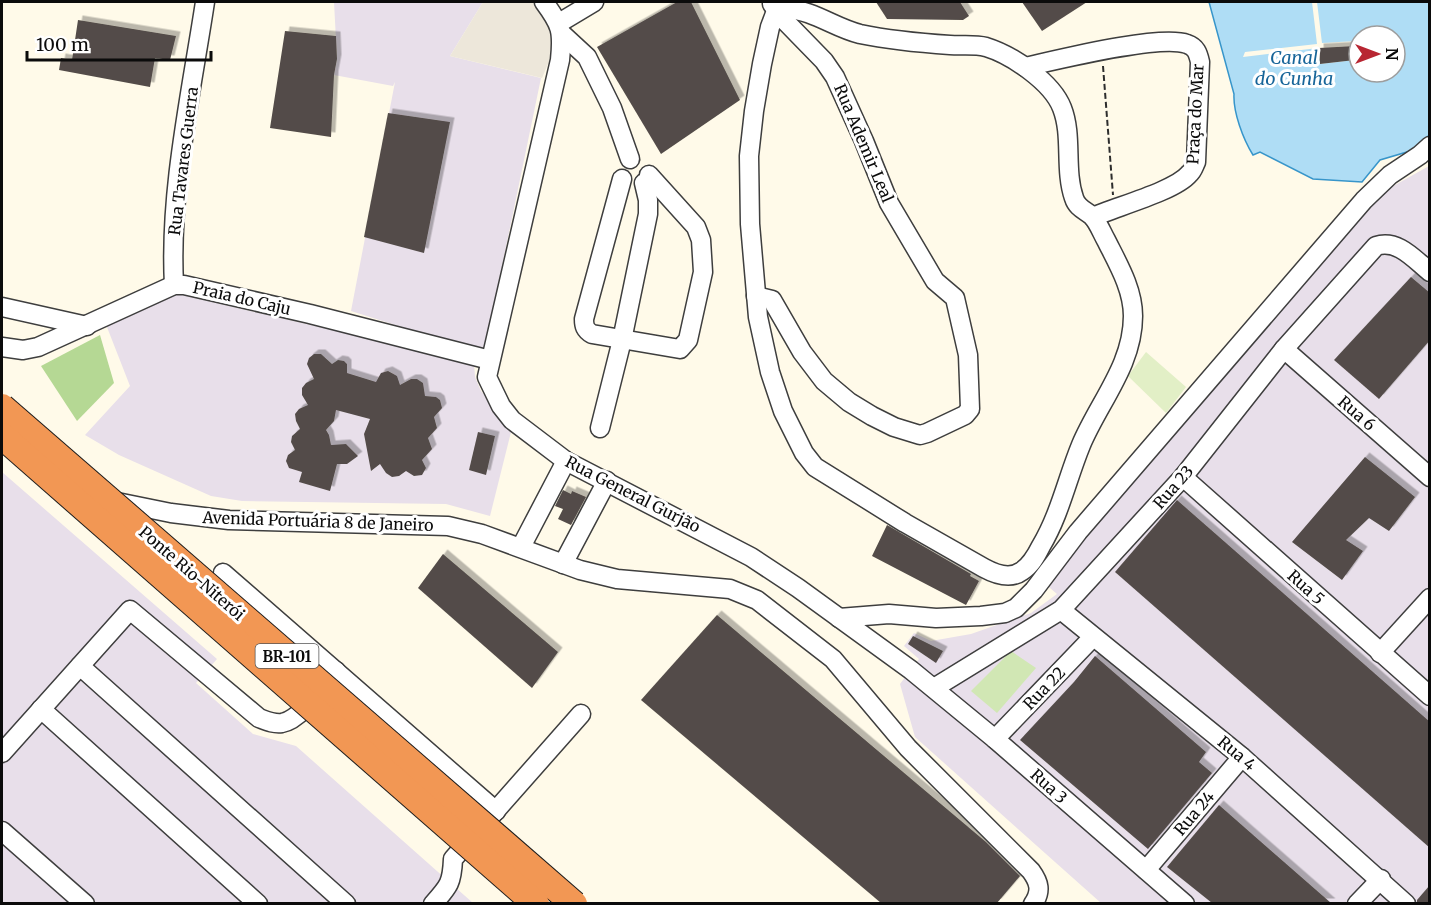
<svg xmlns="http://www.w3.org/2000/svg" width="1431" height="905" viewBox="0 0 1431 905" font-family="Merriweather,serif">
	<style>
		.industrial { fill: #e8dfea }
		.green { fill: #d1e7b4 }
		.forest { fill: #b5d894 }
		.pitch { fill: #e2efc6 }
		.plaza { fill: #ede7da }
		.water { fill: #afddf5; stroke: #3795ca; stroke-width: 1.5; fill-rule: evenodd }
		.pier { fill: #fffae9 }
		.building { fill: #534c48; filter: url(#shadow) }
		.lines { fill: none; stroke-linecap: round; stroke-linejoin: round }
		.minor-casing { stroke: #3e3e3e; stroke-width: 21 }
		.path { stroke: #2d2d2d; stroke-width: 2; stroke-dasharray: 6 3; stroke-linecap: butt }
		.minor { stroke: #fff; stroke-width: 18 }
		.highway-bridge-casing { stroke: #1c1c1c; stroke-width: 28; stroke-linecap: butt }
		.highway-bridge { stroke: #f29754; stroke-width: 26 }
		.labels { text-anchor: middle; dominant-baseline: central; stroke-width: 6; stroke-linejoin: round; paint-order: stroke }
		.shield { fill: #fff; stroke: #545454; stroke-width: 1.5 }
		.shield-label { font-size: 15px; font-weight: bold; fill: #0b0b0b }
		.street-label { font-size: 16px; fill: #0b0b0b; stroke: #fff }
		.water-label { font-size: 18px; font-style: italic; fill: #176599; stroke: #fff }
	</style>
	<defs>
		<filter id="shadow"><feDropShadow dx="4.5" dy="-4.5" stdDeviation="0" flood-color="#0004"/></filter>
	</defs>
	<rect width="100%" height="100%" fill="#fffae9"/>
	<g class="industrial">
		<polygon points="334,2 483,2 450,56 541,78 484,353 351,311 395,82 393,86 334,75 337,59"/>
		<polygon points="1429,166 1429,903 1101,903 915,737 900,684 919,659 904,646 914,633 931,641 971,634 1031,613 1057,594 1043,582 1379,194"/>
		<polygon points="178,294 474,363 475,377 481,391 512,428 490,516 446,504 242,501 211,496 119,455 85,435 130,386 105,322"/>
		<polygon points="2,472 217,659 196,683 253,734 296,746 473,903 2,903"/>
	</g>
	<polygon class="green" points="1011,651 1036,668 997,713 971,691"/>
	<polygon class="forest" points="100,335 114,383 77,421 41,366"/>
	<polygon class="pitch" points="1146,352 1186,387 1166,413 1128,376"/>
	<polygon class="plaza" points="483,2 534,2 551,23 553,52 542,78 450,56"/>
	<path class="water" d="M1209 2H1429V135L1417 149 1380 160 1362 182 1313 179 1260 152 1253 155C1243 139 1233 112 1234 94ZM1359 36H1395V72H1359Z"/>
	<polygon class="pier" points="1312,2 1317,2 1322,43 1355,41 1359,44 1359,50 1355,47 1355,60 1320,64 1318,48 1243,57 1245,52 1317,44"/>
	<g class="building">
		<polygon points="677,2 691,2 740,100 661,154 597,47"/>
		<polygon points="876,2 960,2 969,16 963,20 887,19"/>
		<polygon points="1022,2 1087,2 1042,31"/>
		<polygon points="78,20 176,36 170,60 155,58 150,87 59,70 61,58 72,60"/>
		<polygon points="285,31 336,36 337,59 334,75 331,137 270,128"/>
		<polygon points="1355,46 1355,60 1320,64 1319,48"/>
		<polygon points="388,113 450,122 424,253 364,237"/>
		<polygon points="1411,277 1430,293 1430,340 1379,399 1334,360"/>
		<polygon points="314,354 321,354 332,364 338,360 344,361 347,364 347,373 376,382 381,373 388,371 397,376 400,385 411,379 417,379 423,383 425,396 436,397 440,400 442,408 434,417 437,428 428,438 432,449 422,460 426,468 422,475 414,476 406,471 399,476 392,477 386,473 380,464 371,471 364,434 370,419 336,410 334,421 326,430 329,435 331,445 346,444 358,456 347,464 337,464 330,491 299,482 302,472 289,468 286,461 288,455 295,450 291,442 292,436 300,429 296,421 295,414 299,409 308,405 302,395 302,388 306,383 314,379 307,364 309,358"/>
		<polygon points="478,432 495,436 486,475 469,470"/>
		<polygon points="1365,457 1415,497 1389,531 1369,518 1346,540 1363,551 1342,580 1292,542"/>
		<polygon points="563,490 571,494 572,491 586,497 571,525 558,519 563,509 555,506"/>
		<polygon points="1177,500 1430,722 1430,848 1115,572"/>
		<polygon points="887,525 971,574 970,576 979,581 966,605 872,556"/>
		<polygon points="443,554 558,652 532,688 418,588"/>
		<polygon points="717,615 986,842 1020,876 997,903 881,903 641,700"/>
		<polygon points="913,636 943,651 936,663 908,644"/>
		<polygon points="1095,656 1206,752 1199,762 1212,773 1148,849 1020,740 1074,682"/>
		<polygon points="1219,805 1331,903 1212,903 1167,867"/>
		<polygon points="1430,885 1430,903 1417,903 1417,900"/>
	</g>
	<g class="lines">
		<g class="minor-casing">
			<g id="minor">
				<path d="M544 2C561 25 563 31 560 60L487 377 501 406 512 420 566 461 751 557 798 588 911 670 995 739 1185 904"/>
				<path d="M787 9C813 10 835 28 860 34 889 40 920 43 950 45 962 46 974 44 986 47 1012 55 1052 82 1062 108 1073 136 1064 169 1074 198 1077 208 1085 210 1092 216 1098 222 1102 233 1106 240 1118 264 1133 289 1133 316 1133 365 1099 402 1081 445 1067 479 1060 514 1041 546 1036 556 1031 565 1022 571 1010 580 995 574 984 568L905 523 815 467 804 453 783 411 770 372 758 317 750 224 749 156 754 111 762 64 770 27 776 11Z"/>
				<polyline points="559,23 594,2"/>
				<polyline points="561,33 587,57 612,108 630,159"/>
				<path d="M1025 67C1057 60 1160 34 1187 44 1196 47 1198 53 1200 62L1196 162C1194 166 1193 171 1189 174 1175 191 1115 207 1093 217"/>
				<path d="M622 179 584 319C584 326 585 330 592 334L680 349 688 340 703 272 701 240 696 227 649 175"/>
				<path d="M174 285C169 192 191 94 205 2"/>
				<polyline points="756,296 772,300 802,352 824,381 849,402 872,416 894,427 920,435 927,433 965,415 970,409 968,355 955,298 935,281 889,203 864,141 835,77 824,61 786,22 772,4"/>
				<polyline points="2,307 87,326"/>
				<polyline points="2,347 23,350 38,347 174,285 184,285 310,314 490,360"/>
				<polyline points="1284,349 1430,477"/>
				<polyline points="600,428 622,340 648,214 648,200 644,183"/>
				<polyline points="1183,477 1430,696"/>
				<path d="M112 501 171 513 229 520 448 526 482 534 580 570 617 579 730 589 757 600 833 659 908 748 1031 871C1039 882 1042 891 1033 904"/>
				<polyline points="521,547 566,461"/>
				<polyline points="563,564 607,481"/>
				<polyline points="223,573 496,811"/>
				<polyline points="1061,610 1242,757 1406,904"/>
				<polyline points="839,618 889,614 936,618 981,616 1005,613 1016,608 1034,590 1078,532 1364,200 1390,175 1420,155 1430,146"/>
				<polyline points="1380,653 1430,598"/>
				<polyline points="80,666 346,904"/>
				<path d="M934 688 1061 610 1183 477 1284 349 1376 246C1398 239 1414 259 1430 272"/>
				<polyline points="41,709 258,904"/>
				<polyline points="995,739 1093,637"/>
				<path d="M2 753 130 610 259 718C267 721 273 724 282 723 301 720 323 686 336 671"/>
				<polyline points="2,831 85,904"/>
				<polyline points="1146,870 1242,757"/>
				<path d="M433 904C449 886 452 883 453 859L581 714"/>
				<polyline points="1357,904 1381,879"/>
			</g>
		</g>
		<polyline class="path" points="1103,66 1113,195"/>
		<use href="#minor" class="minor"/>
		<g class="highway-bridge-casing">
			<g id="highway-bridge">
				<polyline points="2,407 574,904"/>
				<polyline points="2,436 536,904"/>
			</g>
		</g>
		<use href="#highway-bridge" class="highway-bridge"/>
	</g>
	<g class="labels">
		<rect class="shield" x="255.5" y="644" width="63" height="24" rx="4.5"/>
		<g class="shield-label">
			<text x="287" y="656">BR-101</text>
		</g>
		<g class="street-label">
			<text transform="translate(1195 114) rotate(-87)">Praça do Mar</text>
			<text transform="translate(864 143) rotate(67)">Rua Ademir Leal</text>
			<text transform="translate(183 161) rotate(-83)">Rua Tavares Guerra</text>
			<text transform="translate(242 298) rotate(13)">Praia do Caju</text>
			<text transform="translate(1357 413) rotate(41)">Rua 6</text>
			<text transform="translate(1173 487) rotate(-49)">Rua 23</text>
			<text transform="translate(633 494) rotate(27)">Rua General Gurjão</text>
			<text transform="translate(318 521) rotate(2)">Avenida Portuária 8 de Janeiro</text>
			<text transform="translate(192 573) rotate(41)">Ponte Rio-Niterói</text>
			<text transform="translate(1306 587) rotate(42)">Rua 5</text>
			<text transform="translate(1044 688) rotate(-46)">Rua 22</text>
			<text transform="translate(1237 753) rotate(40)">Rua 4</text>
			<text transform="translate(1049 786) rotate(42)">Rua 3</text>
			<text transform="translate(1194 813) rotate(-50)">Rua 24</text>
		</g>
		<g class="water-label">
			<text x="1294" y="57">Canal<tspan x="1294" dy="21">do Cunha</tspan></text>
		</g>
	</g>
	<rect width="1431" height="905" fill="none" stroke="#0b0b0b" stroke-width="6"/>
	<g transform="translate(1377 54) rotate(90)"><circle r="28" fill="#ffffff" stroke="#9d9d9d" stroke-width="1.5"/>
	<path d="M0-4.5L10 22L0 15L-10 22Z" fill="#b82632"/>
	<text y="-9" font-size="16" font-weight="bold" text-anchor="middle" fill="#0b0b0b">N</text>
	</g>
	<path d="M27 51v9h184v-9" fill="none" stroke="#0b0b0b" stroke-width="3"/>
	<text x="36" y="51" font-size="18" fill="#0b0b0b" stroke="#ffffff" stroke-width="4.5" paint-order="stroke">100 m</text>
</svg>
